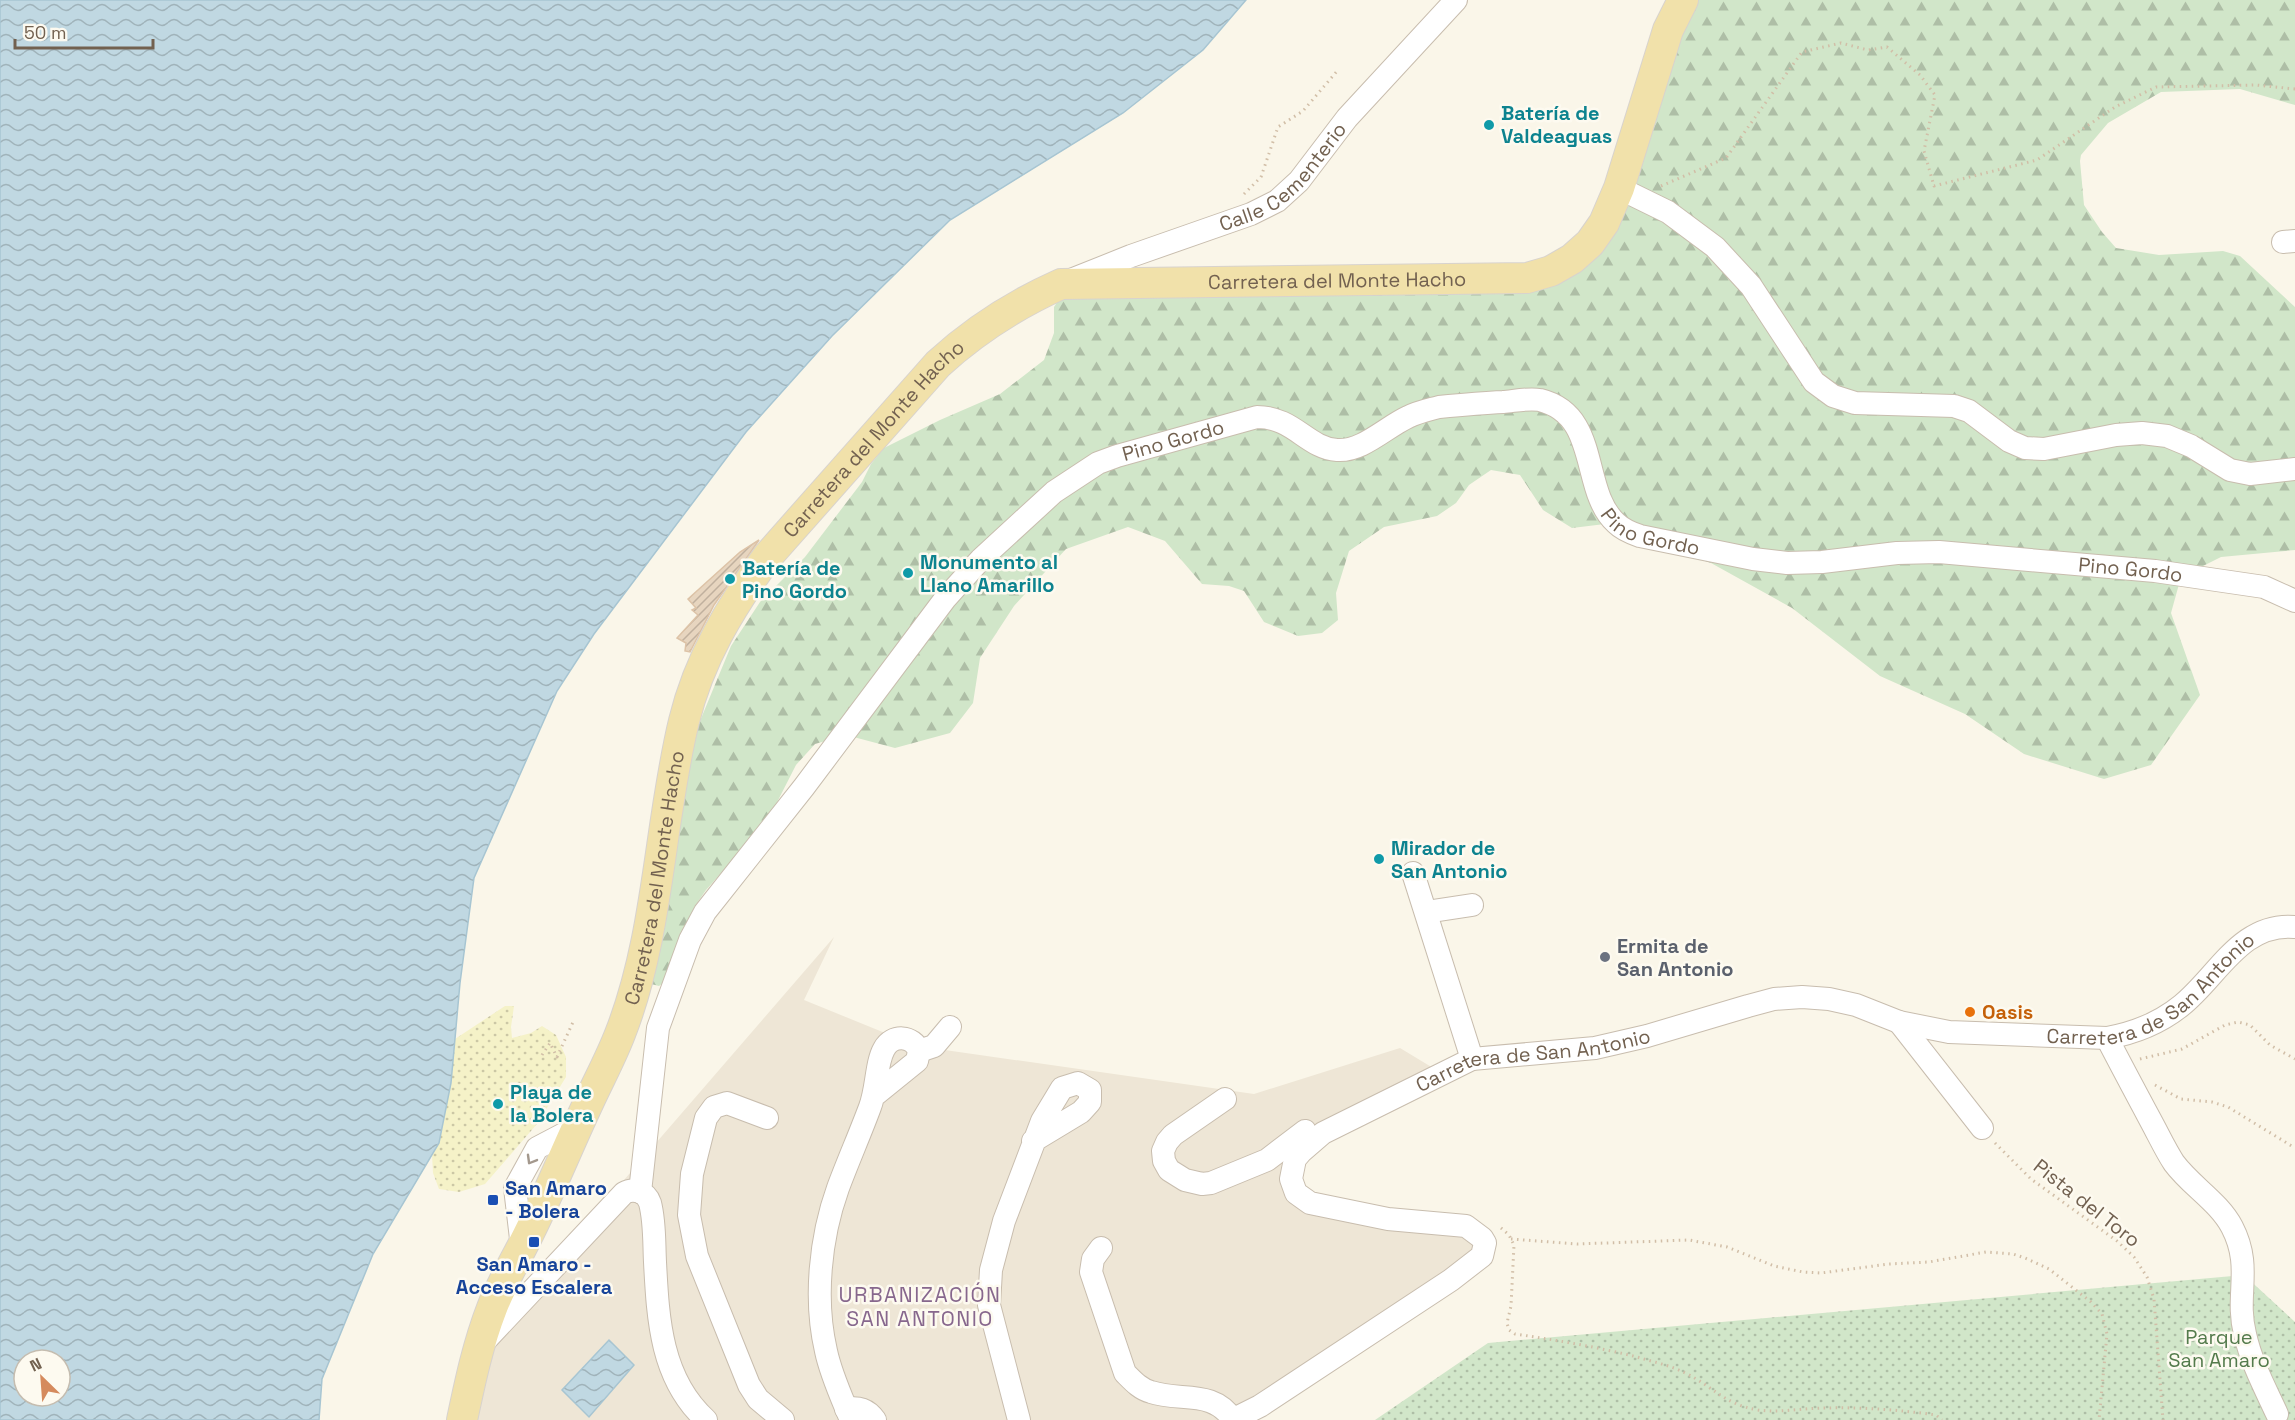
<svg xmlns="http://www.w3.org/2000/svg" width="2295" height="1420" viewBox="0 0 2295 1420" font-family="'Space Grotesk',sans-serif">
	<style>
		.residential { fill: #eee6d6 }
		.grass { fill: url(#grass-dots) }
		.forest { fill: url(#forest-firs) }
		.sand { fill: url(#sand-dots) }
		.water { fill: url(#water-waves); stroke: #a7c5d2; stroke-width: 1.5; fill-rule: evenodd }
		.building { fill: url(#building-hatch); stroke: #ddc3a7; stroke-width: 1.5 }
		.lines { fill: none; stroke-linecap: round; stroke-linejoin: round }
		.minor-casing { stroke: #c8bdae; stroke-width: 24 }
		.major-casing { stroke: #d8d3ce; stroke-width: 32 }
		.path { stroke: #d1bea7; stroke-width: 3; stroke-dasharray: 1.5 4.5; stroke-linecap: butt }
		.minor { stroke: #fff; stroke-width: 22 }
		.major { stroke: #f1e1aa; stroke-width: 30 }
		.oneway { stroke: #a3988d }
		.culture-dot { fill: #0f9aa8; stroke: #fdfaf0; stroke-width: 2 }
		.worship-dot { fill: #6b7280; stroke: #fdfaf0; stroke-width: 2 }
		.food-dot { fill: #e8710a; stroke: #fdfaf0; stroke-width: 2 }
		.transit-dot { fill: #1a4fb4; stroke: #fdfaf0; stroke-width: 2 }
		.labels { text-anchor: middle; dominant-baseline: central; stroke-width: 5; stroke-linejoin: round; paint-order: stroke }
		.culture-label { font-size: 20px; font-weight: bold; fill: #0d838f; stroke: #fdfaf0; text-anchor: start }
		.street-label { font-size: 20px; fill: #726150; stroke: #fdfaf0 }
		.worship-label { font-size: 20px; font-weight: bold; fill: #5b616d; stroke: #fdfaf0; text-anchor: start }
		.food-label { font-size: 20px; font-weight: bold; fill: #c56008; stroke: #fdfaf0; text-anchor: start }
		.transit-label { font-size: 20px; font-weight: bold; fill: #164399; stroke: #fdfaf0; text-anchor: start }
		.park-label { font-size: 20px; fill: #547b4c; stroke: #fdfaf0 }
		.neighbourhood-label { font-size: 21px; letter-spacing: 1.5px; fill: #87678d; stroke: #fdfaf0 }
	</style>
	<defs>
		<pattern id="grass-dots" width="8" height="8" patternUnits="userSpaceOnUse" patternTransform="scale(1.5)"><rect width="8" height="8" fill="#d1e6c9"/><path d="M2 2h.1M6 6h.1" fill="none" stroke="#aebea6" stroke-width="1.8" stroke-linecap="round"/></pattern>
		<pattern id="forest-firs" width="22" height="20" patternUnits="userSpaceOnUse" patternTransform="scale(1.5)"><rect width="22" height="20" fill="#d1e6c9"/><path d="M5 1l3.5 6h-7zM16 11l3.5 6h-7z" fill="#aebea6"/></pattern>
		<pattern id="sand-dots" width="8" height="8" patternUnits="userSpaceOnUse" patternTransform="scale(1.5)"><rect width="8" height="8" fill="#f5f2c8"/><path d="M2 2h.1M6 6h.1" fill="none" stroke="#cbc7a5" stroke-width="1.8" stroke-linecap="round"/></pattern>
		<pattern id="water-waves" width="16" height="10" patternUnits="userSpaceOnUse" patternTransform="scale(1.5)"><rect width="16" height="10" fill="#c0d8e2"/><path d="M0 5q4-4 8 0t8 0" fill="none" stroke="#a0b3ba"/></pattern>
		<pattern id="building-hatch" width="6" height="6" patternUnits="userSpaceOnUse" patternTransform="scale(1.5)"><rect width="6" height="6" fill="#e7d5bf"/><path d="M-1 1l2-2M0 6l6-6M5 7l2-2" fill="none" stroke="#c0b09e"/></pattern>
	</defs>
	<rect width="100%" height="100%" fill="#faf6e9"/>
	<polygon class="residential" points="834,937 804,1000 917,1046 1254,1094 1400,1048 1443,1074 1301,1152 1296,1193 1437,1224 1485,1243 1231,1420 462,1420 477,1350"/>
	<polygon class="grass" points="2244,1275 2295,1322 2295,1420 1375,1420 1488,1343"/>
	<polygon class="forest" points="1697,0 2295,0 2295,105 2240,89 2161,92 2108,123 2081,155 2080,161 2084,205 2102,232 2116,248 2159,255 2223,251 2240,256 2295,307 2295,550 2221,557 2181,577 2171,613 2200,695 2151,765 2104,779 2024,754 1965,714 1880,676 1792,608 1711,563 1623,533 1605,524 1572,528 1543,510 1520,475 1491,470 1469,485 1456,503 1437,516 1384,527 1349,551 1336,593 1338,620 1322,633 1298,636 1264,622 1244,591 1229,586 1202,584 1165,541 1128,527 1066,549 1014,606 980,658 973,703 950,733 895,748 846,735 815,744 796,765 768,820 706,890 695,906 663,983 659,986 647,983 683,762 731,646 760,602 805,557 862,482 871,464 884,448 940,420 1000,394 1044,360 1054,333 1054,307 1065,290 1536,264 1579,240 1656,93"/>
	<polygon class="sand" points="505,1006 514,1006 511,1027 512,1038 531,1033 542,1026 556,1035 566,1057 566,1077 537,1124 485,1184 459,1192 439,1189 433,1173 432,1155 439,1143 451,1083 455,1039"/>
	<g class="water">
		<path d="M0 0H1246L1203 50 1123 113 950 220 832 336 746 432 594 634 557 691 474 878 460 983 451 1083 439 1143 373 1254 322 1379 319 1420H0ZM24 1360H60V1396H24Z"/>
		<polygon points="609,1340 634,1365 589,1417 562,1390"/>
	</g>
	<polygon class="building" points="759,540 714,605 690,652 685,651 686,643 677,638 698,615 692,610 696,608 688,599 740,552"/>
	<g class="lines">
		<g class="minor-casing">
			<g id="minor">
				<polyline points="1619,188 1668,212 1715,247 1751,286 1814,382 1833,396 1855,403 1954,406 1969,411 2009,441 2025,448 2044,449 2116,435 2142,433 2167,436 2191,446 2230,470 2250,474 2295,469"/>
				<polyline points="2283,242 2295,241"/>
				<path id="s1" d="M1071 280 1131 256 1251 214 1277 201 1299 181 1347 118 1456 0"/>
				<polyline points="1413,873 1472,1059"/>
				<polyline points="1426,912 1472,905"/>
				<polyline points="1899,1022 1982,1128"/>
				<path d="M2107 1038C2122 1067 2137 1095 2152 1123 2159 1136 2166 1151 2174 1163 2191 1186 2219 1202 2232 1227 2253 1267 2235 1295 2245 1334 2251 1362 2265 1388 2277 1414"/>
				<polyline points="919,1051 934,1046 950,1027"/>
				<polyline points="1225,1099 1173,1135 1167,1142 1163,1151 1164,1161 1169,1170 1185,1180 1202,1184 1211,1183 1267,1160 1305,1131"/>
				<polyline points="767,1118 727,1103 714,1107 706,1118 692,1174 689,1215 697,1256 749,1385 758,1399 783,1420"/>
				<path id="s2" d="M640 1192 658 1028 690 940 705 912 804 787 945 599 981 559 1054 492 1098 463 1117 456 1257 417C1294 417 1307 448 1337 450 1362 452 1386 427 1408 417 1418 412 1428 410 1439 407 1460 405 1482 403 1503 402 1515 401 1528 398 1540 400 1601 415 1580 490 1616 523 1623 530 1631 533 1640 536L1753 559 1787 563 1822 562 1897 553 1939 552 2155 571 2264 587 2295 601"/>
				<polyline points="522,1247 515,1188 537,1148 577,1127"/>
				<path d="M1101 1248 1093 1259 1091 1272 1125 1373C1133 1381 1140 1389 1151 1392 1180 1402 1214 1389 1233 1420"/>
				<path d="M482 1344 624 1193C633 1188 646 1191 650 1203 655 1222 654 1243 655 1262 658 1320 661 1379 706 1420"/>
				<path d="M846 1409C859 1407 867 1409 875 1420"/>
				<path d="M851 1420C842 1398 831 1375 826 1351 814 1300 820 1238 838 1188 848 1161 860 1134 870 1107 877 1089 876 1063 884 1049 892 1034 913 1035 919 1051L917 1061 875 1095"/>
				<polyline points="1019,1420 989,1305 991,1270 1004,1221 1042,1121 1062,1088 1078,1083 1090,1090 1090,1102 1081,1112 1033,1141"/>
				<path id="s3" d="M1232 1420 1260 1406 1451 1280 1482 1256 1485 1243 1482 1238 1466 1226 1388 1219 1310 1203 1296 1193 1291 1179 1295 1159 1301 1152 1323 1133 1472 1059 1595 1048 1647 1036 1748 1006 1774 999 1802 997 1829 999 1856 1005 1899 1022 1949 1032 2107 1038C2135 1033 2160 1023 2182 1005 2218 976 2241 922 2295 927"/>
			</g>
		</g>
		<g class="major-casing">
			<g id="major">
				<path id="s4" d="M462 1420C470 1382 478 1344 492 1308 502 1282 517 1258 529 1233 549 1193 566 1151 585 1110 596 1085 610 1060 620 1034 659 935 659 824 684 721 699 659 731 606 768 556L938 364C975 330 1014 305 1061 284L1527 278 1551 271 1572 259 1590 243 1604 223 1619 188 1668 30 1683 0"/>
			</g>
		</g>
		<g class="path">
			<polyline points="1661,186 1726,158 1802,52 1841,43 1868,50 1887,47 1920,75 1935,95 1924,151 1934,186 2037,160 2115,107 2156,87 2256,85 2295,89"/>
			<polyline points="1244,194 1261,177 1278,127 1303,111 1338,70"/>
			<polyline points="542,1055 550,1043 557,1057 574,1020"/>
			<polyline points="2140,1059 2182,1049 2225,1025 2238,1022 2250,1025 2270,1045 2295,1059"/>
			<polyline points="2155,1085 2181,1099 2212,1102 2228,1107 2295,1148"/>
			<polyline points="1995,1143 2031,1179 2117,1241 2134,1257 2147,1277 2154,1299 2163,1420"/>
			<path d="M1501 1228 1509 1235 1514 1245 1511 1306 1507 1323 1509 1330 1515 1334C1556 1340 1597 1347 1637 1357 1653 1362 1670 1365 1685 1373 1713 1386 1723 1404 1758 1410 1781 1413 1803 1408 1826 1408 1863 1407 1900 1410 1936 1415L1942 1420"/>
			<polyline points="1511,1239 1577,1244 1689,1240 1727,1247 1774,1266 1803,1272 1821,1273 1889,1264 1929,1262 1986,1252 2013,1254 2025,1258 2049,1269 2091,1302 2102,1314 2107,1334 2099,1420"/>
		</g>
		<use href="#minor" class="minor"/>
		<use href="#major" class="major"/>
	</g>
	<defs><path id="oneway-chevron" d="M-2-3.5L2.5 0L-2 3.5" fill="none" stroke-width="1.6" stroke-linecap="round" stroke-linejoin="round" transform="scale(1.5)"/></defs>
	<use class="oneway" href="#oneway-chevron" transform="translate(531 1160) rotate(120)"/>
	<g class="culture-dot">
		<circle cx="1489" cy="125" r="6"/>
		<circle cx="908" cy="573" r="6"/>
		<circle cx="730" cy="579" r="6"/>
		<circle cx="1379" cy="859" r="6"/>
		<circle cx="498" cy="1104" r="6"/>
	</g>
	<circle class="worship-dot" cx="1605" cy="957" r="6"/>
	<circle class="food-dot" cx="1970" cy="1012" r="6"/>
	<g class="transit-dot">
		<rect x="487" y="1194" width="12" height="12" rx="3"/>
		<rect x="528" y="1236" width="12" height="12" rx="3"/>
	</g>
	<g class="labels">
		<g class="culture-label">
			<text x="1501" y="113">Batería de<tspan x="1501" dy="23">Valdeaguas</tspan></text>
			<text x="920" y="562">Monumento al<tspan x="920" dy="23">Llano Amarillo</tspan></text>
			<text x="742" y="568">Batería de<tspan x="742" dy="23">Pino Gordo</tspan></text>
			<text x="1391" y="848">Mirador de<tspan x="1391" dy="23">San Antonio</tspan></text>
			<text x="510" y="1092">Playa de<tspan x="510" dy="23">la Bolera</tspan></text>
		</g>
		<g class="street-label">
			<text stroke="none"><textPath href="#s1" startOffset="240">Calle Cementerio</textPath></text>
			<text stroke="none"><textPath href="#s4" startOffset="1605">Carretera del Monte Hacho</textPath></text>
			<text stroke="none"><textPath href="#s4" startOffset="1083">Carretera del Monte Hacho</textPath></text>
			<text stroke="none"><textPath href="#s2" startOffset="969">Pino Gordo</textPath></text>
			<text stroke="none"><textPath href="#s2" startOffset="1545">Pino Gordo</textPath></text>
			<text stroke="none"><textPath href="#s2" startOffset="2031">Pino Gordo</textPath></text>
			<text stroke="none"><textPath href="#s4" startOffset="579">Carretera del Monte Hacho</textPath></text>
			<text stroke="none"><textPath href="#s3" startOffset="1461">Carretera de San Antonio</textPath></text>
			<text stroke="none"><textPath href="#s3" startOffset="813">Carretera de San Antonio</textPath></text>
			<text transform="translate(2087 1203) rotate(38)">Pista del Toro</text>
		</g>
		<g class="worship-label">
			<text x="1617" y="946">Ermita de<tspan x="1617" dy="23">San Antonio</tspan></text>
		</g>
		<g class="food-label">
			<text x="1982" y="1012">Oasis</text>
		</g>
		<g class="transit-label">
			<text x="505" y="1188">San Amaro<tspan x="505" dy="23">- Bolera</tspan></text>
			<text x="534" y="1264" text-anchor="middle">San Amaro -<tspan x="534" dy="23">Acceso Escalera</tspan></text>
		</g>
		<g class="park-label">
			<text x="2219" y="1337">Parque<tspan x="2219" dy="23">San Amaro</tspan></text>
		</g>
		<g class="neighbourhood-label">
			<text x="920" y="1294">URBANIZACIÓN<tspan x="920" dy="24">SAN ANTONIO</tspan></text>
		</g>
	</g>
	<g transform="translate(42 1378) rotate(335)"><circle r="28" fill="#fdfaf0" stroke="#c5bdb0" stroke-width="1.5"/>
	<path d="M0-4.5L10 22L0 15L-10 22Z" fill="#d58a5d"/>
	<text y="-9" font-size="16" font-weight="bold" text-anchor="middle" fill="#726150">N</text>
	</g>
	<path d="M15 39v9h138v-9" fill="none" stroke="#726150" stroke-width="3"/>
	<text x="24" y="39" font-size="18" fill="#726150" stroke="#fdfaf0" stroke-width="4.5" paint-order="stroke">50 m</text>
</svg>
